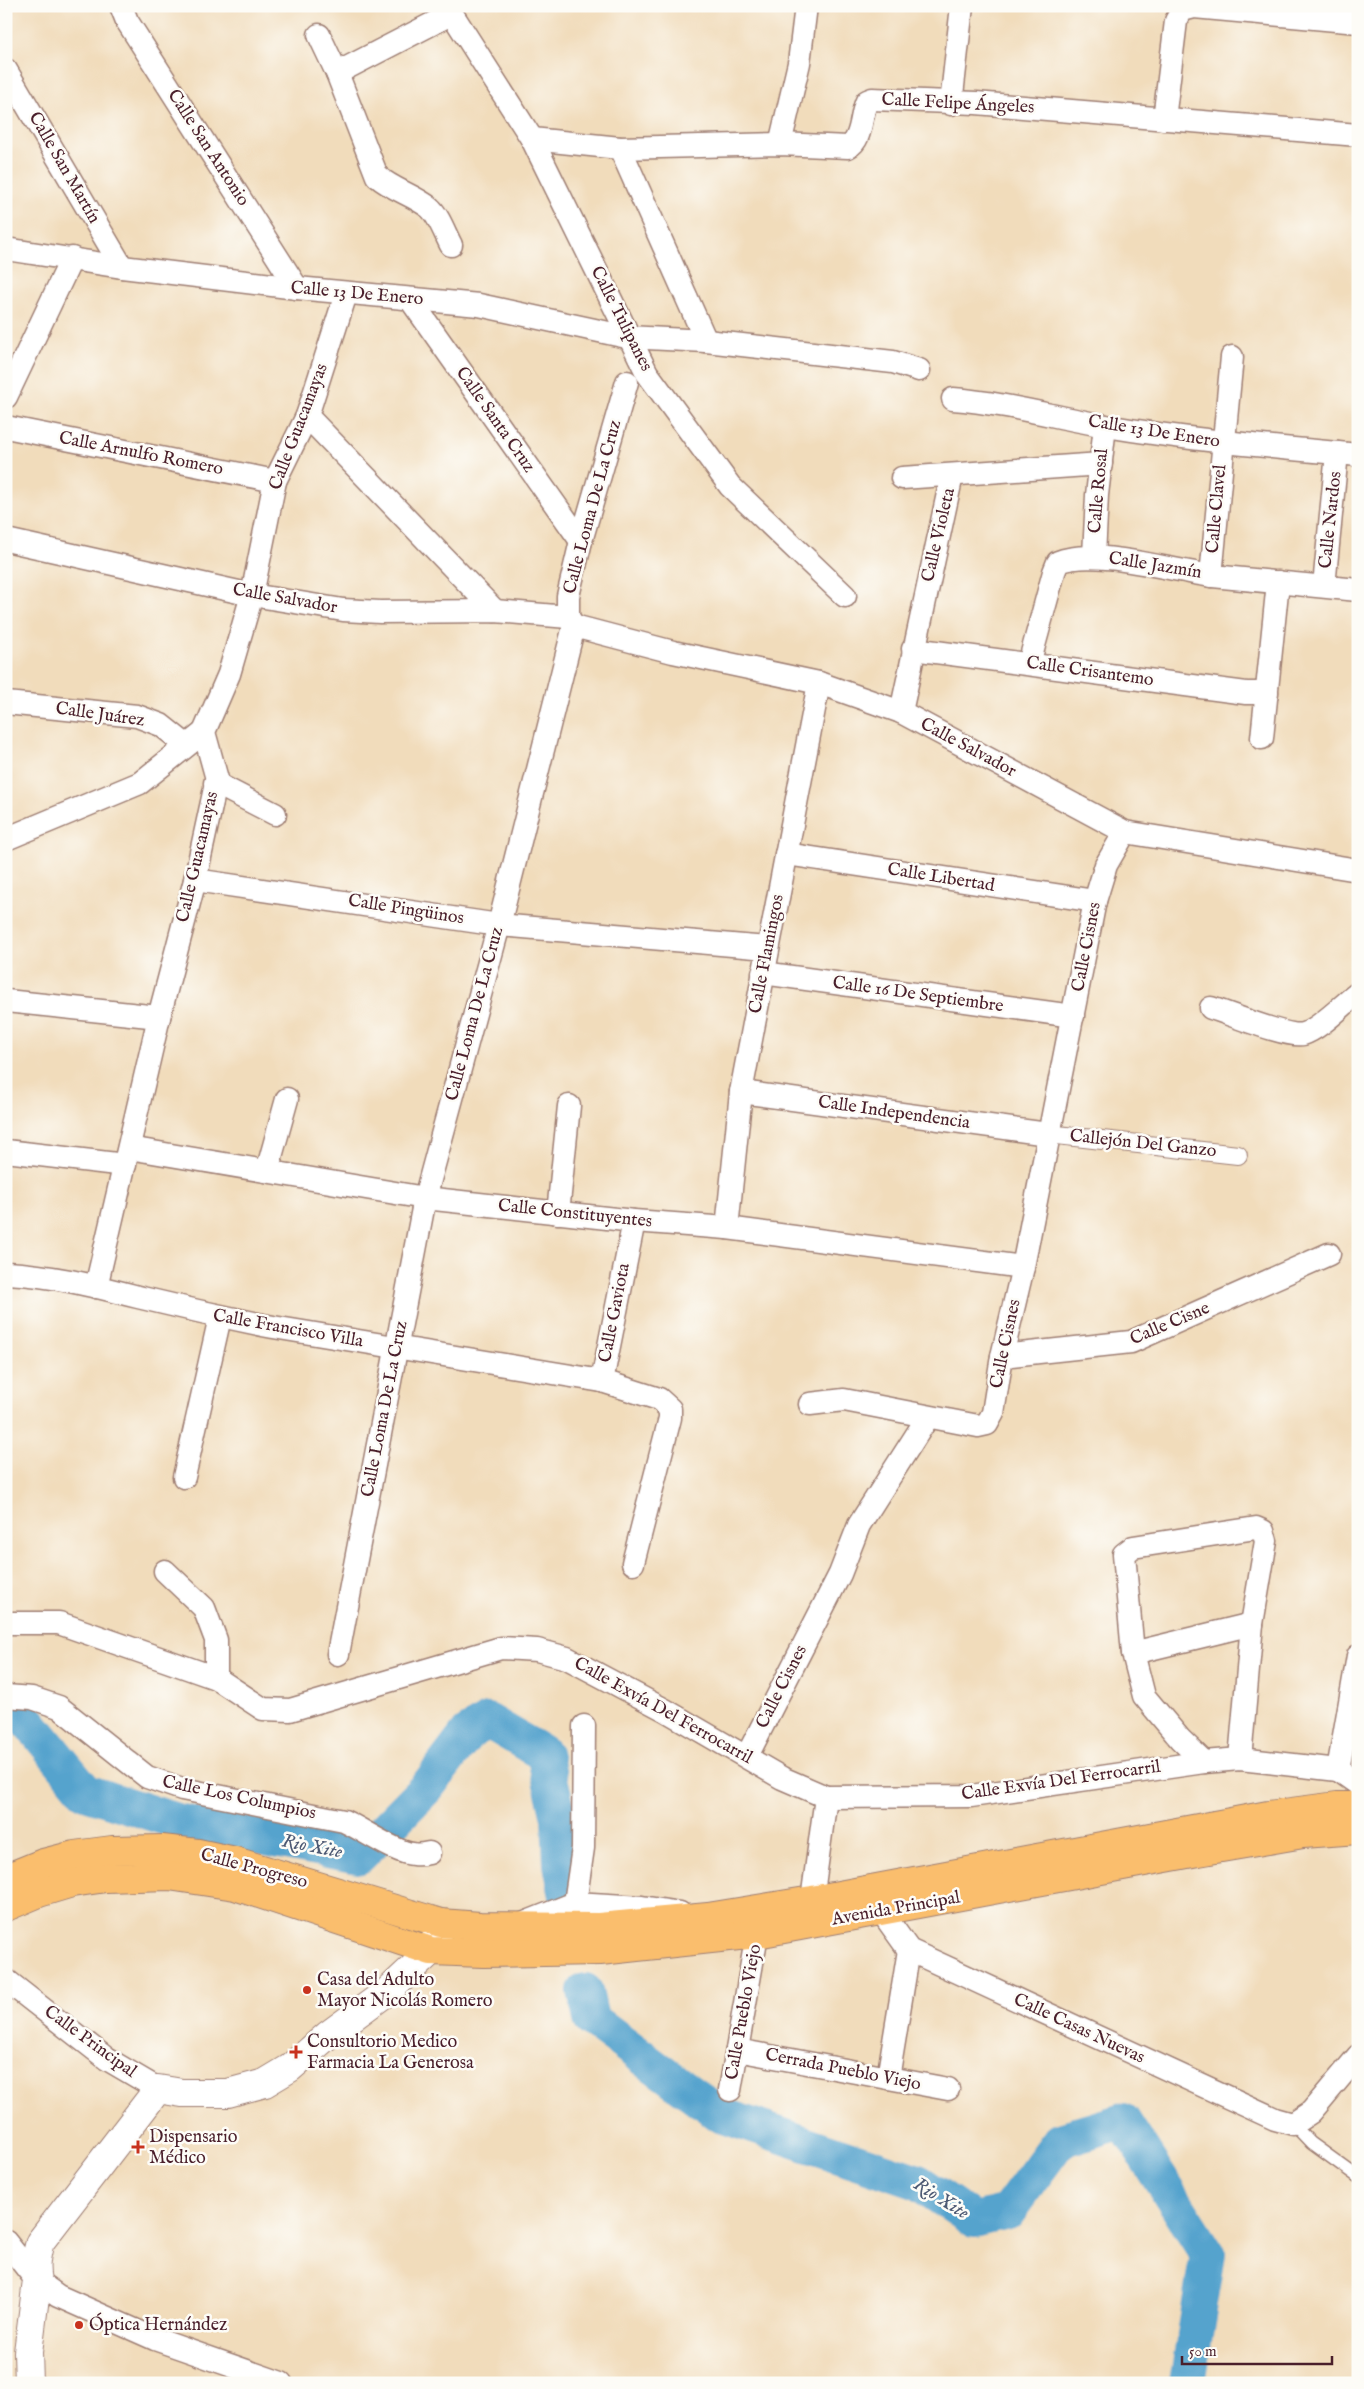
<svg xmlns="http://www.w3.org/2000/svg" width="1364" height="2389" viewBox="0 0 1364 2389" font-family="'IM FELL English',serif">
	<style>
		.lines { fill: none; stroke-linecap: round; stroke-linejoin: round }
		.river { stroke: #54a3cd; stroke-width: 36 }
		.service-casing { stroke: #9e7e73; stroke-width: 14 }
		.pedestrian-casing { stroke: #9e7e73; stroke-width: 20 }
		.minor-casing { stroke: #9e7e73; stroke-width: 25 }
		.tertiary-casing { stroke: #9e7e73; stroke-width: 30 }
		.primary-casing { stroke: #9e7e73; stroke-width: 30 }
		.service { stroke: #fff; stroke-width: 11 }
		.pedestrian { stroke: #fff; stroke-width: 18 }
		.minor { stroke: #fff; stroke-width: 22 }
		.tertiary { stroke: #fff; stroke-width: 28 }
		.primary { stroke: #fabe6d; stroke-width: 28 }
		.poi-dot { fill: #c8321e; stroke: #fdfcf7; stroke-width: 2 }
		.labels { text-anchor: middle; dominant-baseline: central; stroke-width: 5; stroke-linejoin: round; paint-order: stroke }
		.street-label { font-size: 18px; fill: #4a1f2b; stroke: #fdfcf7 }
		.poi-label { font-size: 18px; fill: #4a1f2b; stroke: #fdfcf7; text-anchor: start }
		.water-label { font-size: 19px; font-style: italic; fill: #4e5a74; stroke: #fdfcf7 }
	</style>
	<rect width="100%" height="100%" fill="#fdfcf7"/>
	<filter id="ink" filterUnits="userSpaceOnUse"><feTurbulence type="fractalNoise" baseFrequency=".02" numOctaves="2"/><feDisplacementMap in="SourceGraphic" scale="10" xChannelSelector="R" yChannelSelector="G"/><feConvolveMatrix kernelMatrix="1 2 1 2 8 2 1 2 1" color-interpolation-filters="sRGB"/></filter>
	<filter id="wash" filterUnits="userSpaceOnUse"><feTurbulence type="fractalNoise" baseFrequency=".0096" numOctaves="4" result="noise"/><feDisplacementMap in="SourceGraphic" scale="20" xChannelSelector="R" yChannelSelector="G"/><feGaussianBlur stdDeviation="1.12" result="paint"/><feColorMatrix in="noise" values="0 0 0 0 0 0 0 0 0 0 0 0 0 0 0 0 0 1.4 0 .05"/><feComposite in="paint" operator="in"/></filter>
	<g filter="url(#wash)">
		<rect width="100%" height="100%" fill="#f1dcbb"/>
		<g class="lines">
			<g class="river">
				<polyline points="6,1705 14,1704 86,1792 176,1821 359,1856 427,1787 468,1733 488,1721 544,1754 559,1817 561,1864 567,1896"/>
				<polyline points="585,1991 591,2019 721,2115 918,2182 974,2220 1007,2212 1060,2140 1123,2121 1208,2254 1187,2383"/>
			</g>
		</g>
	</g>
	<g filter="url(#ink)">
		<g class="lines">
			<g class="service-casing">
				<polyline id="service" points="1293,2124 1311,2143 1358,2177"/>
			</g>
			<g class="pedestrian-casing">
				<polyline id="pedestrian" points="1048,1134 1238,1155"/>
			</g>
			<g class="minor-casing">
				<g id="minor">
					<polyline points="121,6 127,21 297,288"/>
					<polyline points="447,6 532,139 647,373 730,486 845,596"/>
					<path d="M319 35 337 73 377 176C393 190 414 195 430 208 439 216 445 234 451 245"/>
					<polyline points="6,70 122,267"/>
					<polyline points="337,73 451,14"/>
					<polyline points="951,104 962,6"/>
					<polyline points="1164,119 1176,21 1182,10 1194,7 1358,22"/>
					<path d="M532 139 620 148 780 144 848 147C863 140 860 114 867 101L872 99 976 103 1358 135"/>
					<polyline points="780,144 799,63 806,6"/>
					<polyline points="620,148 706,341"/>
					<polyline points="6,249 122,267 297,288 479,305 627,337 706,341 893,362 919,370"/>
					<polyline points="410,299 581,541"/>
					<polyline points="6,397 72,258"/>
					<path d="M953 399C1004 403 1055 417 1106 426 1189 440 1273 447 1358 455"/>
					<polyline points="307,416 495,611"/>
					<polyline points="6,427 275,481"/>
					<polyline points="902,478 1101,464"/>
					<polyline points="6,540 252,595 343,610 380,612 495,611 568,617"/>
					<polyline points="1094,556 1097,495 1105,426"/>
					<polyline points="1211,576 1232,357"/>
					<polyline points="1324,586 1337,453"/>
					<polyline points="574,626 673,652 819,683 901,712 1125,832 1358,870"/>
					<polyline points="913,649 1246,693 1267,693"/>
					<path d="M1029 664 1054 572 1058 562C1093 547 1173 571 1213 576 1261 581 1309 585 1358 590"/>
					<polyline points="6,703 137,716 161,725 186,745"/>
					<polyline points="901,712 952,475"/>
					<polyline points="1262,738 1278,582"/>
					<polyline points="215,783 275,814"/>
					<polyline points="6,839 140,783 204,732"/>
					<polyline points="786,854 1095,901"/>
					<polyline points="195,880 499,925 767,948"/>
					<polyline points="763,973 1073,1016"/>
					<polyline points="6,1001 159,1017"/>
					<path d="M1211 1008C1228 1013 1288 1038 1303 1034 1320 1029 1343 1004 1358 993"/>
					<polyline points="741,1092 1048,1134"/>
					<polyline points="129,1148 425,1198 634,1221 727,1228 1023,1267"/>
					<polyline points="6,1151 125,1165"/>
					<polyline points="267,1171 287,1099"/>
					<polyline points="558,1213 569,1106"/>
					<polyline points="727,1228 741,1092 819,683"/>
					<path d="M6 1273C51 1275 95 1286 138 1297 183 1308 228 1318 273 1327L602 1381 659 1399 670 1409V1418L633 1563"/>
					<polyline points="96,1287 159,1017 195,880 217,779 204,732 229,674 252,595 275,481 307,416 346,294"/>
					<polyline points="1002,1356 1131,1342 1329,1254"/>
					<polyline points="602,1381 634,1221"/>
					<polyline points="810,1404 844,1400 978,1426 987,1424 993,1413 1002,1356 1023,1267 1095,901 1106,865 1125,832"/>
					<polyline points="184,1477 220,1317"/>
					<polyline points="165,1571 204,1608 216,1640 216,1678"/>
					<polyline points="6,1623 59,1623 216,1678 263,1709 290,1710 501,1648 537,1650 567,1658 665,1710 782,1778 826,1797 971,1796 1204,1762 1240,1759 1338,1770"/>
					<polyline points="1133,1653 1252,1624"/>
					<polyline points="338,1654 425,1198 499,925 574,626 568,617 568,596 581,541 627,382"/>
					<polyline points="1358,1656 1338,1770 1358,1784"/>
					<path d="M6 1696 32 1698 59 1707 147 1777 182 1789 344 1821C362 1829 396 1853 413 1854 418 1855 424 1854 429 1853"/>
					<polyline points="747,1756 840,1574 859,1525 928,1417"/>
					<polyline points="1204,1762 1180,1739 1144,1696 1133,1653 1124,1554 1133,1547 1256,1528 1263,1531 1266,1541 1252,1624 1240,1759"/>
					<polyline points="812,1900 826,1797"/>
					<polyline points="575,1903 583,1848 584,1726"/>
					<polyline points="881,1911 909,1950 1275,2119 1293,2124 1311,2112 1358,2056"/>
					<polyline points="522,1924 575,1903 642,1907 680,1913"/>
					<polyline points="6,1980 107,2059 158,2089"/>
					<polyline points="737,2050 948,2089"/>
					<polyline points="888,2078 909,1950"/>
					<polyline points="730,2090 757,1934"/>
					<polyline points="6,2242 37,2281 58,2296 155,2339 281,2383"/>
				</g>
			</g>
			<g class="tertiary-casing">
				<path id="tertiary" d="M29 2383 28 2352 37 2281C34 2267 36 2256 40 2242L158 2089 182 2093H228L265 2083 290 2068 328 2035 388 1991 431 1951 441 1923"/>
			</g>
			<g class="primary-casing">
				<g id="primary">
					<polyline points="6,1878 43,1863 74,1855 112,1850 162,1849 198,1853 235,1861 441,1923 480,1926 599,1927 708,1917 812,1900 1268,1815 1337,1806 1358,1806"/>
					<polyline points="6,1907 39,1893 72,1883 106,1878 169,1876 235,1886 431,1951 483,1953 600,1951 757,1934 1198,1852 1303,1834 1358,1830"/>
				</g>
			</g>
			<use href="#service" class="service"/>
			<use href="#pedestrian" class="pedestrian"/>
			<use href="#minor" class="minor"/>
			<use href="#tertiary" class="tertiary"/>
			<use href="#primary" class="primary"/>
		</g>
	</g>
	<g class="poi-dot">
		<circle cx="307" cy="1990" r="5"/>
		<path d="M293.5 2044.5h5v5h5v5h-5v5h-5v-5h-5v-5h5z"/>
		<path d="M135.5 2139.5h5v5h5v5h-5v5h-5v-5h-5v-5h5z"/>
		<circle cx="79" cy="2325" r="5"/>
	</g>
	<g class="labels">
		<g class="street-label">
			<text transform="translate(958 104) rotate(3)">Calle Felipe Ángeles</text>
			<text transform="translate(208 148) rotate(57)">Calle San Antonio</text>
			<text transform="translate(64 168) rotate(60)">Calle San Martín</text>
			<text transform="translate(357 294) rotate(5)">Calle 13 De Enero</text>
			<text transform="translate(621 319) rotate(63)">Calle Tulipanes</text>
			<text transform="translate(495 420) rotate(55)">Calle Santa Cruz</text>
			<text transform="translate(299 427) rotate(-69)">Calle Guacamayas</text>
			<text transform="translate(1154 432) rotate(9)">Calle 13 De Enero</text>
			<text transform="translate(141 454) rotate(11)">Calle Arnulfo Romero</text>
			<text transform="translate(1099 491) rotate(-85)">Calle Rosal</text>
			<text transform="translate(593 507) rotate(-75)">Calle Loma De La Cruz</text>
			<text transform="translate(1217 509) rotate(-85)">Calle Clavel</text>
			<text transform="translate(1331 520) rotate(-84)">Calle Nardos</text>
			<text transform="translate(939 535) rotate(-77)">Calle Violeta</text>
			<text transform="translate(1155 566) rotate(9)">Calle Jazmín</text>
			<text transform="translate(285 599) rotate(10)">Calle Salvador</text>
			<text transform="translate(1090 672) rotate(8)">Calle Crisantemo</text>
			<text transform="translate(100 715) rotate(8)">Calle Juárez</text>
			<text transform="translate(968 748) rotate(28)">Calle Salvador</text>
			<text transform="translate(198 857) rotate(-77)">Calle Guacamayas</text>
			<text transform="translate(941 878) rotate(9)">Calle Libertad</text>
			<text transform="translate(406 910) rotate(9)">Calle Pingüinos</text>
			<text transform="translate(1087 947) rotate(-79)">Calle Cisnes</text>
			<text transform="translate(767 954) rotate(-79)">Calle Flamingos</text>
			<text transform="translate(918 995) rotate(8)">Calle 16 De Septiembre</text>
			<text transform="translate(475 1014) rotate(-75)">Calle Loma De La Cruz</text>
			<text transform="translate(894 1113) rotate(8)">Calle Independencia</text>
			<text transform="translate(1143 1144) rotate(6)">Callejón Del Ganzo</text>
			<text transform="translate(575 1214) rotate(6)">Calle Constituyentes</text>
			<text transform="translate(615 1313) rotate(-79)">Calle Gaviota</text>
			<text transform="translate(1170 1324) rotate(-23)">Calle Cisne</text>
			<text transform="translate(288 1329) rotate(10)">Calle Francisco Villa</text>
			<text transform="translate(1006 1344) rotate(-78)">Calle Cisnes</text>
			<text transform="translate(385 1409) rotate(-79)">Calle Loma De La Cruz</text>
			<text transform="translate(782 1687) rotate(-63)">Calle Cisnes</text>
			<text transform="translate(663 1711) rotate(29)">Calle Exvía Del Ferrocarril</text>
			<text transform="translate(1061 1781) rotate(-8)">Calle Exvía Del Ferrocarril</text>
			<text transform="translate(239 1798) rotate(12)">Calle Los Columpios</text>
			<text transform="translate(254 1869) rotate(15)">Calle Progreso</text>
			<text transform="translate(896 1909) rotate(-10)">Avenida Principal</text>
			<text transform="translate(744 2012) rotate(-80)">Calle Pueblo Viejo</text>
			<text transform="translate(1079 2029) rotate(25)">Calle Casas Nuevas</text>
			<text transform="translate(90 2042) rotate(36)">Calle Principal</text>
			<text transform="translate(843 2070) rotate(11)">Cerrada Pueblo Viejo</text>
		</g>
		<g class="poi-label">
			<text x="317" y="1980">Casa del Adulto<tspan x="317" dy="21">Mayor Nicolás Romero</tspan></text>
			<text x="307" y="2042">Consultorio Medico<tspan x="307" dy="21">Farmacia La Generosa</tspan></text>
			<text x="149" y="2137">Dispensario<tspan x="149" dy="21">Médico</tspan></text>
			<text x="89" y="2325">Óptica Hernández</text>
		</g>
		<g class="water-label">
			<text transform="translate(312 1847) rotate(11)">Rio Xite</text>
			<text transform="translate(941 2199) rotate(32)">Rio Xite</text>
		</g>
	</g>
	<rect width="1364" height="2389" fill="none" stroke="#fdfcf7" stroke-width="25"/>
	<path d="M1182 2356v8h150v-8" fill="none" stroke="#4a1f2b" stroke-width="2.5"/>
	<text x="1189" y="2356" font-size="15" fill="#4a1f2b" stroke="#fdfcf7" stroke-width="4" paint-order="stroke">50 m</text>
</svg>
